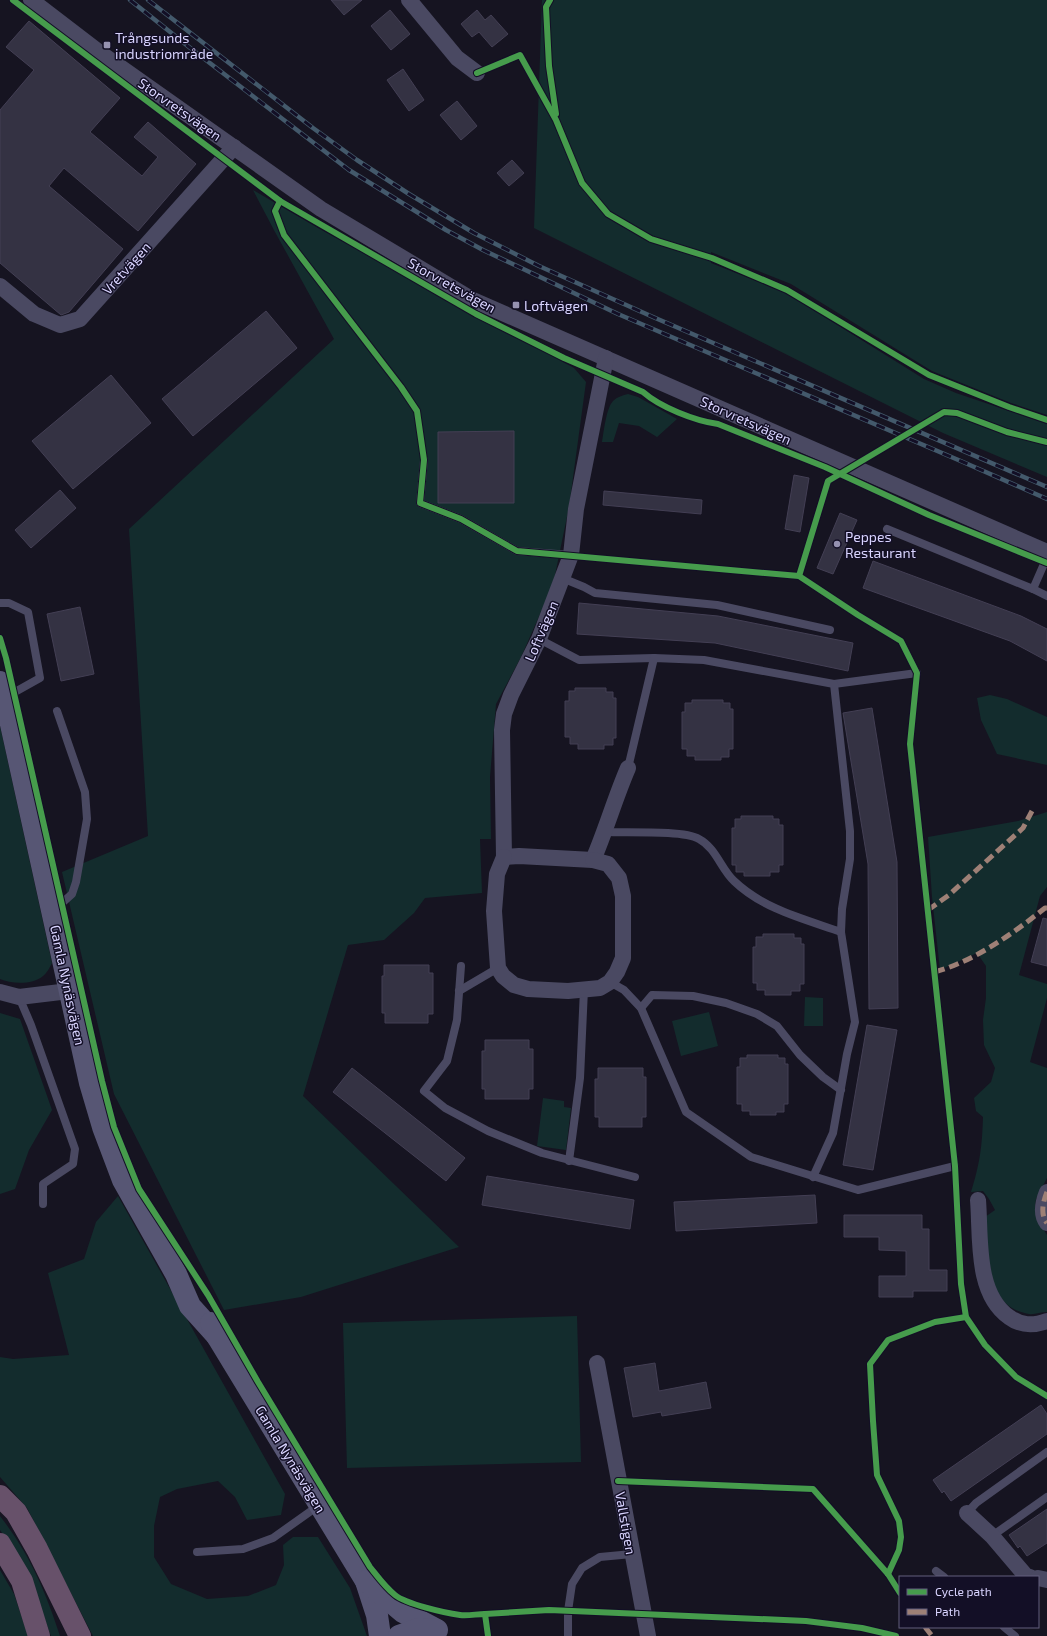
<svg xmlns="http://www.w3.org/2000/svg" width="1047" height="1636" viewBox="0 0 1047 1636" font-family="'Exo 2',sans-serif">
	<style>
		.green { fill: #132c2d }
		.building { fill: #343243; stroke: #433f54 }
		.lines { fill: none; stroke-linecap: round; stroke-linejoin: round }
		.lane { stroke: #4a4962; stroke-width: 8 }
		.street { stroke: #4a4962; stroke-width: 16 }
		.secondary { stroke: #575674; stroke-width: 22 }
		.highway { stroke: #67516a; stroke-width: 22 }
		.rail-casing { stroke: #43596b; stroke-width: 4.5 }
		.rail { stroke: #130f26; stroke-width: 3; stroke-dasharray: 9; stroke-linecap: butt }
		.quiet { stroke: #9e8076; stroke-width: 5; stroke-dasharray: 10 5; stroke-linecap: butt }
		.cycleway-casing { stroke: #130f26; stroke-width: 8 }
		.cycleway { stroke: #469c4c; stroke-width: 6 }
		.poi-dot { fill: #9591b1; stroke: #130f26; stroke-width: 1.5 }
		.labels { text-anchor: middle; dominant-baseline: central; stroke-width: 3; stroke-linejoin: round; paint-order: stroke }
		.poi-label { font-size: 14px; fill: #d9d4ff; stroke: #130f26; text-anchor: start }
		.street-label { font-size: 14px; fill: #d9d4ff; stroke: #130f26 }
	</style>
	<rect width="100%" height="100%" fill="#161421"/>
	<g class="green">
		<polygon points="542,0 1047,0 1047,415 1011,403 932,371 791,284 711,252 711,263 786,293 924,379 956,393 1047,424 1047,477 943,433 534,228"/>
		<polygon points="253,190 318,228 574,368 586,382 569,507 555,575 548,596 521,657 496,704 490,777 491,839 480,839 482,893 425,898 414,913 384,940 348,945 303,1096 459,1247 301,1297 224,1310 114,1094 62,872 148,836 129,529 334,339 275,232"/>
		<path d="M628 394 638 397 677 419 657 437 639 426 619 423 613 442H602C604 431 606 409 613 401 617 397 623 395 628 394Z"/>
		<polygon points="990,695 1007,699 1047,717 1047,765 997,754 981,720 977,698"/>
		<path d="M0 726 52 963C50 967 47 973 43 976 33 985 11 984 0 979Z"/>
		<path d="M1047 812V887L1040 896 1019 975 1047 984V998L1030 1062 1047 1068V1178L1036 1199 1035 1209 1037 1219 1047 1235V1312C1041 1312 1034 1315 1029 1314 984 1307 987 1251 985 1217L995 1210 989 1199 983 1191 971 1192C980 1163 982 1147 983 1117L976 1111 974 1098 991 1082 995 1068 984 1045 983 1020 986 998V966L977 953 940 970 932 897 928 837 1018 821Z"/>
		<polygon points="805,997 823,998 823,1026 804,1026"/>
		<polygon points="709,1012 718,1046 681,1056 672,1021"/>
		<polygon points="0,1013 20,1019 52,1110 29,1150 15,1189 0,1194"/>
		<polygon points="543,1098 564,1101 564,1107 571,1108 566,1150 537,1146"/>
		<polygon points="118,1196 285,1494 281,1515 247,1520 235,1497 218,1481 177,1489 160,1497 154,1526 154,1557 171,1584 207,1599 248,1596 276,1585 284,1565 283,1545 293,1537 318,1537 350,1588 367,1636 93,1636 27,1508 0,1477 0,1357 13,1359 69,1355 48,1273 84,1259 96,1222"/>
		<polygon points="577,1316 581,1462 347,1468 343,1323"/>
		<path d="M0 1516C30 1555 45 1590 60 1636H51L39 1603 5 1537 0 1530Z"/>
		<polygon points="0,1570 14,1594 28,1636 0,1636"/>
	</g>
	<g class="building">
		<polygon points="331,0 362,0 344,15"/>
		<polygon points="390,10 410,34 391,50 371,26"/>
		<polygon points="477,10 485,20 491,15 508,34 492,47 479,32 472,37 461,24"/>
		<polygon points="29,21 120,98 90,132 142,176 158,157 134,137 148,122 196,164 138,231 64,168 49,186 123,249 69,312 61,315 0,263 0,110 34,70 6,47"/>
		<polygon points="403,69 424,100 409,111 387,80"/>
		<polygon points="457,101 477,126 461,140 440,115"/>
		<polygon points="512,160 524,173 509,186 497,173"/>
		<polygon points="266,311 297,348 193,436 162,399"/>
		<polygon points="111,375 151,423 73,489 32,441"/>
		<polygon points="514,431 514,503 438,503 438,432"/>
		<polygon points="794,475 809,478 800,532 785,529"/>
		<polygon points="60,490 76,508 31,548 15,530"/>
		<polygon points="604,491 702,500 701,514 603,505"/>
		<polygon points="840,513 857,520 833,574 817,568"/>
		<polygon points="873,561 1021,616 1047,629 1047,661 1010,641 863,588"/>
		<polygon points="579,603 718,616 853,643 848,671 715,643 577,634"/>
		<polygon points="80,607 94,674 61,681 47,614"/>
		<polygon points="575,688 606,688 606,692 613,692 613,698 616,698 616,738 613,738 613,745 604,745 604,749 578,749 578,744 570,744 570,737 565,737 565,701 569,701 569,691 575,691"/>
		<polygon points="692,700 723,700 723,703 730,703 730,709 733,709 733,749 729,749 729,757 721,757 721,760 695,760 695,756 687,756 687,749 682,749 682,712 685,712 685,703 692,703"/>
		<polygon points="872,708 897,862 898,1008 869,1009 868,864 843,713"/>
		<polygon points="741,816 773,816 773,819 779,819 779,825 783,825 783,865 779,865 779,872 770,872 770,876 744,876 744,872 736,872 736,865 732,865 732,828 735,828 735,819 741,819"/>
		<polygon points="1043,918 1047,919 1047,966 1031,962"/>
		<polygon points="763,934 794,934 794,938 801,938 801,944 804,944 804,984 800,984 800,991 791,991 791,995 765,995 765,990 757,990 757,983 753,983 753,947 756,947 756,937 763,937"/>
		<polygon points="384,965 429,965 429,973 433,973 433,1014 428,1014 428,1023 385,1023 385,1013 382,1013 382,976 384,976"/>
		<polygon points="867,1025 897,1030 873,1170 843,1165"/>
		<polygon points="485,1040 529,1040 529,1049 533,1049 533,1089 529,1089 529,1099 485,1099 485,1089 482,1089 482,1051 485,1051"/>
		<polygon points="747,1055 778,1055 778,1058 785,1058 785,1064 788,1064 788,1104 784,1104 784,1112 776,1112 776,1115 750,1115 750,1111 742,1111 742,1104 737,1104 737,1067 740,1067 740,1058 747,1058"/>
		<polygon points="352,1068 465,1158 446,1181 333,1092"/>
		<polygon points="598,1068 643,1068 643,1077 646,1077 646,1117 642,1117 642,1127 599,1127 599,1117 595,1117 595,1079 598,1079"/>
		<polygon points="487,1176 634,1200 630,1229 482,1205"/>
		<polygon points="815,1195 817,1223 676,1231 674,1202"/>
		<polygon points="844,1215 922,1215 922,1229 929,1229 929,1270 947,1270 947,1291 913,1291 913,1297 879,1297 879,1276 906,1276 906,1251 879,1250 879,1237 844,1237"/>
		<polygon points="655,1363 659,1391 706,1382 711,1408 662,1416 661,1412 633,1417 624,1368"/>
		<polygon points="1041,1405 1047,1414 1047,1434 951,1501 944,1491 942,1493 933,1480"/>
		<polygon points="1047,1509 1047,1543 1027,1556 1020,1546 1018,1548 1009,1535"/>
	</g>
	<g class="lines">
		<g class="lane">
			<polyline points="424,460 420,503 461,519 517,551 571,555"/>
			<polyline points="887,529 1033,589 1047,596"/>
			<polyline points="562,578 584,587 595,593 717,605 830,630"/>
			<polyline points="1033,589 1047,557"/>
			<polyline points="0,603 9,603 28,612 40,678 6,697"/>
			<polyline points="539,639 579,660 654,658"/>
			<polyline points="834,684 917,673"/>
			<polyline points="628,768 654,658 704,660 834,684 850,831 850,859 842,909 841,932 855,1022 847,1054 833,1133 813,1177"/>
			<path d="M606 832C627 833 683 830 699 839 716 848 721 869 734 881 763 909 804 919 841 932"/>
			<polyline points="52,906 62,903 72,894 76,882 87,819 85,792 57,711"/>
			<polyline points="461,966 457,1020 447,1061 424,1091 445,1108 488,1131 542,1153 635,1177"/>
			<polyline points="610,982 624,990 641,1008 686,1112 751,1157 858,1190 955,1166"/>
			<polyline points="459,991 498,968"/>
			<polyline points="19,997 31,1025 75,1149 73,1164 43,1184 43,1204"/>
			<polyline points="641,1008 652,995 693,996 726,1003 757,1014 777,1026 800,1055 823,1077 841,1090"/>
			<polyline points="569,1161 580,1078 584,989"/>
			<polyline points="967,1513 976,1503 1047,1452"/>
			<polyline points="992,1536 1047,1497"/>
			<polyline points="197,1552 243,1549 273,1538 318,1506"/>
			<polyline points="936,1571 944,1577"/>
			<polyline points="1004,1627 1015,1636"/>
			<polyline points="568,1636 568,1611 572,1584 582,1568 600,1557 632,1554"/>
		</g>
		<g class="street">
			<polyline points="31,0 99,52 321,209 473,300 1047,552"/>
			<polyline points="409,0 457,58 477,73"/>
			<polyline points="0,286 34,314 60,325 80,319 234,147"/>
			<path d="M606 358 576 509 571 555 539 639 511 695 504 714 502 730 504 857 519 856 593 860C606 830 615 798 628 768"/>
			<polyline points="504,857 497,874 494,911 498,968 503,976 514,985 528,989 568,991 600,988 610,982 617,972 623,958 623,896 619,878 608,864 593,860"/>
			<polyline points="0,992 19,997 69,991"/>
			<path d="M1047 1192C1043 1202 1040 1214 1047 1223"/>
			<path d="M978 1200C981 1237 975 1293 1009 1317 1021 1326 1033 1326 1047 1321"/>
			<polyline points="597,1363 648,1636"/>
			<polyline points="967,1513 992,1536 1026,1576 1030,1577"/>
			<polyline points="1038,1578 1047,1580"/>
		</g>
		<g class="secondary">
			<polyline points="0,682 5,697 90,1083 103,1127 123,1180 176,1274 190,1306 217,1336"/>
			<polyline points="211,1323 217,1336 366,1581 377,1615 380,1636"/>
			<polyline points="366,1581 403,1612 437,1630"/>
			<polyline points="399,1636 419,1629 436,1630"/>
		</g>
		<g class="highway">
			<polyline points="0,1496 16,1512 37,1549 80,1636"/>
			<polyline points="0,1544 22,1581 39,1636"/>
		</g>
		<g class="rail-casing">
			<g id="rail">
				<polyline points="130,0 189,47 349,170 446,230 483,250 618,314 963,462 1047,499"/>
				<polyline points="148,0 313,128 357,160 409,194 474,233 539,266 653,317 1047,487"/>
			</g>
		</g>
		<use href="#rail" class="rail"/>
		<g class="quiet">
			<polyline points="928,910 949,895 1023,828 1032,811"/>
			<path d="M935 972C976 960 1011 935 1045 908H1047"/>
			<path d="M1047 1192C1043 1202 1040 1214 1047 1223"/>
			<polyline points="925,1627 932,1636"/>
		</g>
		<g class="cycleway-casing">
			<g id="cycleway">
				<polyline points="13,0 280,201 275,211 284,235 401,387 417,411 424,460 420,503 461,519 517,551 799,576 858,615 901,641 917,673 910,744 955,1166 961,1284 966,1317 985,1345 1016,1377 1047,1396"/>
				<polyline points="550,0 546,7 549,66 556,114"/>
				<polyline points="477,73 520,55 556,120 582,183 608,214 651,239 712,258 787,290 929,375 1009,407 1047,420"/>
				<path d="M280 201 476 314 564 358 643 392C660 407 695 421 718 424L825 467 929 515 1047 563"/>
				<polyline points="799,576 828,481 944,412 957,413 1007,432 1047,442"/>
				<path d="M0 638 6 658 102 1081 114 1127 139 1189 208 1295 258 1382 370 1567C378 1577 385 1587 395 1595 406 1604 445 1613 460 1615 468 1616 477 1614 485 1614L488 1636"/>
				<polyline points="618,1481 813,1489 888,1574 900,1593"/>
				<polyline points="888,1574 899,1550 901,1537 899,1521 877,1475 873,1421 870,1364 888,1340 935,1322 966,1317"/>
				<polyline points="485,1614 549,1610 806,1621 862,1628 896,1636"/>
			</g>
		</g>
		<use href="#cycleway" class="cycleway"/>
	</g>
	<g class="poi-dot">
		<rect x="103" y="41" width="8" height="8" rx="2"/>
		<rect x="512" y="301" width="8" height="8" rx="2"/>
		<circle cx="837" cy="544" r="4"/>
	</g>
	<g class="labels">
		<g class="poi-label">
			<text x="115" y="37">Trångsunds<tspan x="115" dy="16">industriområde</tspan></text>
			<text x="524" y="305">Loftvägen</text>
			<text x="845" y="536">Peppes<tspan x="845" dy="16">Restaurant</tspan></text>
		</g>
		<g class="street-label">
			<text transform="translate(180 109) rotate(35)">Storvretsvägen</text>
			<text transform="translate(126 268) rotate(-48)">Vretvägen</text>
			<text transform="translate(452 285) rotate(29)">Storvretsvägen</text>
			<text transform="translate(746 420) rotate(24)">Storvretsvägen</text>
			<text transform="translate(541 631) rotate(-67)">Loftvägen</text>
			<text transform="translate(68 985) rotate(78)">Gamla Nynäsvägen</text>
			<text transform="translate(291 1459) rotate(59)">Gamla Nynäsvägen</text>
			<text transform="translate(626 1523) rotate(80)">Vallstigen</text>
		</g>
	</g>
	<rect x="899" y="1576" width="140" height="52" fill="#130f26" stroke="#625e7d"/>
	<rect x="907" y="1589" width="20" height="6" fill="#469c4c" stroke="#625e7d"/>
	<text x="935" y="1596" font-size="12" fill="#d9d4ff">Cycle path</text>
	<rect x="907" y="1609" width="20" height="6" fill="#9e8076" stroke="#625e7d"/>
	<text x="935" y="1616" font-size="12" fill="#d9d4ff">Path</text>
</svg>
